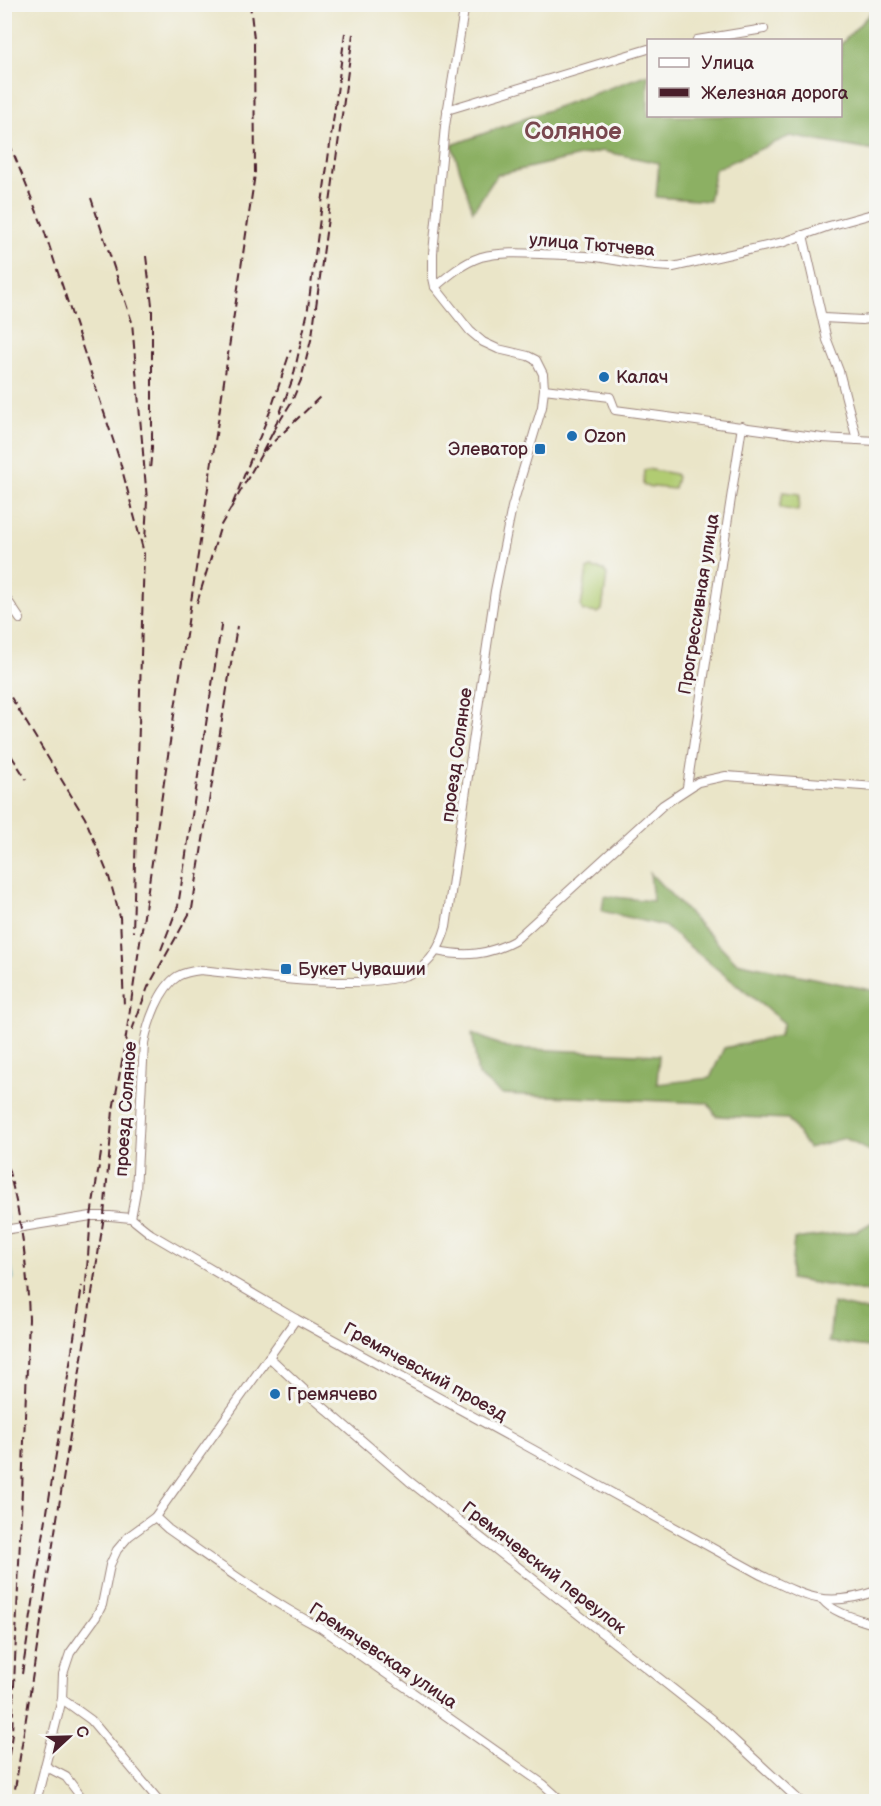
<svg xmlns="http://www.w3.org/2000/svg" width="881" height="1806" viewBox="0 0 881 1806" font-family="'Balsamiq Sans',sans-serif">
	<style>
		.green { fill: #b1cc72; stroke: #7e764e; stroke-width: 1.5 }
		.forest { fill: #8cb064; stroke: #6b6848; stroke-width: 1.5 }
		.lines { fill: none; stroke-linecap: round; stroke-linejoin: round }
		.stream { stroke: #4fa6cb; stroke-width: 2 }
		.street-casing { stroke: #9a827a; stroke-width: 10 }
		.street { stroke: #fff; stroke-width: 8 }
		.rail { stroke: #4a1f2b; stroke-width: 2; stroke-dasharray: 9 4.5; stroke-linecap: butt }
		.poi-dot { fill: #1f6fb2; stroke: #f6f6f2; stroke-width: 2 }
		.labels { text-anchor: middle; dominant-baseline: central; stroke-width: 6; stroke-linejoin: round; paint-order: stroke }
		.street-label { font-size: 18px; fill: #4a1f2b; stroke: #f6f6f2 }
		.poi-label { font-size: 18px; fill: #4a1f2b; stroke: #f6f6f2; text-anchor: start }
		.district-label { font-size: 24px; font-weight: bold; fill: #7a474e; stroke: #f6f6f2 }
	</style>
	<rect width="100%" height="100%" fill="#f6f6f2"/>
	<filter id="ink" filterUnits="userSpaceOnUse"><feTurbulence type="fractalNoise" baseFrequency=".0167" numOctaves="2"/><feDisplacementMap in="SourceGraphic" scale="12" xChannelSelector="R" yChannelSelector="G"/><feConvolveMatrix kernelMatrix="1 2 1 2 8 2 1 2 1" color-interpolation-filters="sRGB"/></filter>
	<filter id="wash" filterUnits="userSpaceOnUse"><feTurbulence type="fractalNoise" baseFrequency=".008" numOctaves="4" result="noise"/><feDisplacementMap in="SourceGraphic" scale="24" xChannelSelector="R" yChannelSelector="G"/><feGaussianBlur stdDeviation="1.35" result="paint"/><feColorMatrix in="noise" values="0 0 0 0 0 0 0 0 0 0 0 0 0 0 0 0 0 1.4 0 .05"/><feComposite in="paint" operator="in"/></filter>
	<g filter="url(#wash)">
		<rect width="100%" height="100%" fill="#eae5c8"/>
		<g class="green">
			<polygon points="647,469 675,474 677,477 674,489 644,486 643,484 644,470"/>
			<polygon points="783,492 800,494 798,511 780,508"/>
			<polygon points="591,568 604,570 607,575 602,610 598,613 583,611 581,607 587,570"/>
		</g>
		<g class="forest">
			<polygon points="876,7 876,151 790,136 715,169 709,201 656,197 659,163 602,151 497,175 473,211 452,145 648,74 648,116 840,116 841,44"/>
			<polygon points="650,873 736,962 876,991 876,1155 845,1138 808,1148 788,1119 716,1116 708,1103 501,1094 478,1075 472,1033 507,1048 659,1055 657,1084 710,1078 724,1048 779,1036 784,1023 664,926 602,911 604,896 653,901"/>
			<polygon points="876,1220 876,1293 790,1279 794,1239 857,1231"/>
			<polygon points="833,1303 876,1313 876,1348 829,1342"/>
		</g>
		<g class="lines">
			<g class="stream">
				<polyline points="4,1207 7,1220"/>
				<polyline points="7,1243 13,1279"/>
			</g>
		</g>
	</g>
	<g filter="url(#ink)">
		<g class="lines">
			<g class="street-casing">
				<g id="street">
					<polyline points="697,40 764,29"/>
					<polyline points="447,110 648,49"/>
					<polyline points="803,235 827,340 839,371 857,440"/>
					<path d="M435 287C449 275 463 263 481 257 500 252 521 253 541 254 559 255 578 255 596 257 622 261 647 267 673 267L784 242 829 226 876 213"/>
					<polyline points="823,318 862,320 876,318"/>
					<polyline points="544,389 610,397 615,410 822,438 876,441"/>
					<polyline points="4,595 20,619"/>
					<polyline points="687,787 742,426"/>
					<path d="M437 951C466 957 488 955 514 941L663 805 698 782 726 776 876 787"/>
					<path d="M131 1218 136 1191 144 1043C148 1023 159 988 178 976 185 972 193 971 201 970 249 975 376 994 416 971 433 961 441 945 446 927L495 591 512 507 542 407 544 389 543 374 536 360 528 356 498 349 483 342 470 331 435 287 433 278V253L445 126 465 4"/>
					<path d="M4 1230 91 1216H110L131 1218 151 1234 296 1319 761 1575C806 1597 826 1609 876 1591"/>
					<polyline points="269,1357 314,1399 409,1481 711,1719 801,1802"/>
					<path d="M155 1517 168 1529C218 1564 267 1600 321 1628L543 1784 563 1802"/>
					<path d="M823 1600C834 1614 860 1619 876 1625"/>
					<polyline points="62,1699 91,1720 160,1802"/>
					<polyline points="45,1766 66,1777 85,1802"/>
					<polyline points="36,1802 62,1699 63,1674 70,1653 96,1617 102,1605 110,1565 117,1550 129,1536 155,1517 296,1319"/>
				</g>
			</g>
			<use href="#street" class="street"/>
			<g class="rail">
				<polyline points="345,33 307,315 293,378 273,432 292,401 301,380 312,336 353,34"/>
				<polyline points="4,130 43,227 119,458 144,553 133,932"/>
				<polyline points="91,198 132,322 147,500 145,542"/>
				<polyline points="146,256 152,305 152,448 150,469"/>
				<polyline points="273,432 262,453 322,395"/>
				<polyline points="262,453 231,508 271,409 291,349"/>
				<polyline points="197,603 221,525 231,508"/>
				<polyline points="4,686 85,818 109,877 120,917 124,1005"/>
				<polyline points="4,744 26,779"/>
				<polyline points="161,950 178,906 181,887 222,620"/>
				<polyline points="132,1030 148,987 192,909 237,626"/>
				<path d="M4 1155C21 1209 27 1263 29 1319L12 1734 5 1782V1802"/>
				<polyline points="85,1296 91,1216 102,1147"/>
				<polyline points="22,1674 82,1286"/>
				<polyline points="13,1802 104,1216 113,1110 123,1056 255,174 254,39 250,4"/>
			</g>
		</g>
	</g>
	<g class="poi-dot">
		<circle cx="604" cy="377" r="6"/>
		<circle cx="572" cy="436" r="6"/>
		<rect x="534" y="443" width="12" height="12" rx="3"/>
		<rect x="280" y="963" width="12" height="12" rx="3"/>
		<circle cx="275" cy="1394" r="6"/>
	</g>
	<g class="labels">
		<g class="street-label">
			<text transform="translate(592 245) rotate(5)">улица Тютчева</text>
			<text transform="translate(699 604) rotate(-81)">Прогрессивная улица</text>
			<text transform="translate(457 755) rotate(-82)">проезд Соляное</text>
			<text transform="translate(126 1109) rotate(-86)">проезд Соляное</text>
			<text transform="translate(425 1372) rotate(29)">Гремячевский проезд</text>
			<text transform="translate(544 1568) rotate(38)">Гремячевский переулок</text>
			<text transform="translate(383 1656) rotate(34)">Гремячевская улица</text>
		</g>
		<g class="poi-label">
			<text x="616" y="377">Калач</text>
			<text x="584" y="436">Ozon</text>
			<text x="528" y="449" text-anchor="end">Элеватор</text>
			<text x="298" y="969">Букет Чувашии</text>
			<text x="287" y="1394">Гремячево</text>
		</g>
		<g class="district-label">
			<text x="573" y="131">Соляное</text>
		</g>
	</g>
	<rect width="881" height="1806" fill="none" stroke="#f6f6f2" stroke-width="24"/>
	<rect x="647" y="39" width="195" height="78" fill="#f6f6f2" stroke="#b1a0a2" stroke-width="1.5"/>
	<rect x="659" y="58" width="30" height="9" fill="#ffffff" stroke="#b1a0a2" stroke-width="1.5"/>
	<text x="701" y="69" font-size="18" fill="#4a1f2b">Улица</text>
	<rect x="659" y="88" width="30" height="9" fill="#4a1f2b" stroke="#b1a0a2" stroke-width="1.5"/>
	<text x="701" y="99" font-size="18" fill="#4a1f2b">Железная дорога</text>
	<g transform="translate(69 1737) rotate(68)" stroke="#f6f6f2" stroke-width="4.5" paint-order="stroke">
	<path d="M0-4.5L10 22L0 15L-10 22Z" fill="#4a1f2b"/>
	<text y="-9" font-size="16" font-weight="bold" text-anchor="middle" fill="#4a1f2b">С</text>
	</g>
</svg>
